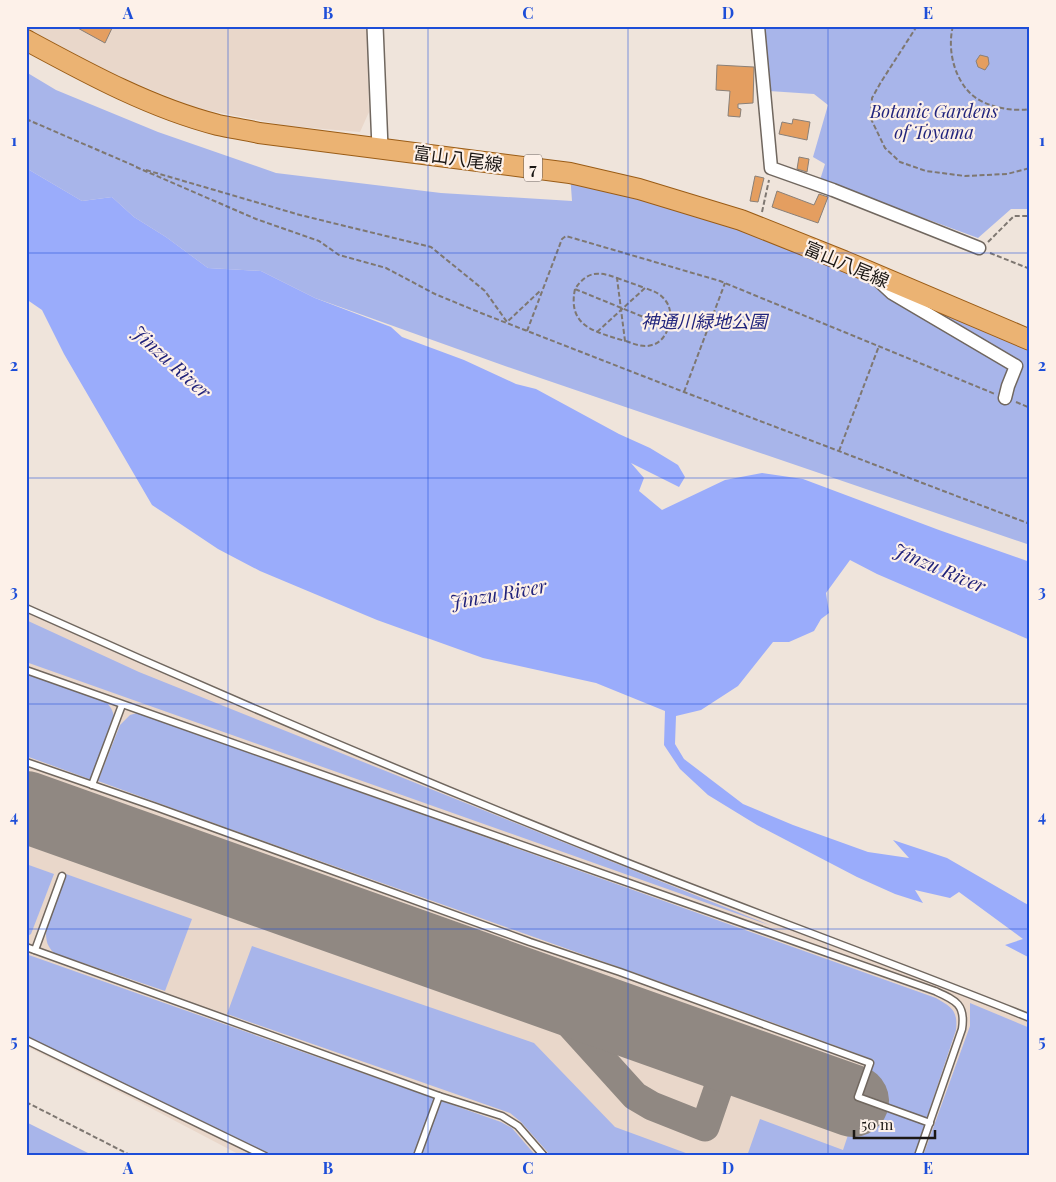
<svg xmlns="http://www.w3.org/2000/svg" width="1056" height="1182" viewBox="0 0 1056 1182" font-family="'Playfair Display','Noto Sans JP',serif">
	<style>
		.built { fill: #e9d7ca }
		.green { fill: #a8b5ea }
		.water { fill: #9aacfb }
		.lines { fill: none; stroke-linecap: round; stroke-linejoin: round }
		.taxiway { stroke: #908882; stroke-width: 29 }
		.runway { stroke: #908882; stroke-width: 72 }
		.building { fill: #e49e60; stroke: #8a8078 }
		.service-casing { stroke: #70675f; stroke-width: 9 }
		.minor-casing { stroke: #70675f; stroke-width: 15 }
		.tertiary-casing { stroke: #70675f; stroke-width: 18 }
		.primary-casing { stroke: #9a5c16; stroke-width: 22 }
		.path { stroke: #7e7771; stroke-width: 2; stroke-dasharray: 5 2.5; stroke-linecap: butt }
		.service { stroke: #fff; stroke-width: 6 }
		.minor { stroke: #fff; stroke-width: 12 }
		.tertiary { stroke: #fff; stroke-width: 15 }
		.primary { stroke: #ebb373; stroke-width: 20 }
		.grid { fill: none; stroke: #1d4ed8; stroke-width: 1; stroke-opacity: 0.55 }
		.labels { text-anchor: middle; dominant-baseline: central; stroke-width: 4.5; stroke-linejoin: round; paint-order: stroke }
		.shield { fill: #fdf1e9; stroke: #605955; stroke-width: 1 }
		.shield-label { font-size: 16px; font-weight: bold; fill: #1c1815 }
		.park-label { font-size: 18px; font-style: italic; fill: #22257d; stroke: #fdf1e9 }
		.street-label { font-size: 18px; fill: #1c1815; stroke: #fdf1e9 }
		.water-label { font-size: 19px; font-style: italic; fill: #20227a; stroke: #fdf1e9 }
		.neatline { fill: none; stroke: #1d4ed8; stroke-width: 2 }
		.grid-label { font-size: 16px; text-anchor: middle; font-weight: bold; fill: #1d4ed8 }
	</style>
	<rect width="100%" height="100%" fill="#efe4db"/>
	<g class="built">
		<polygon points="26,26 367,26 369,112 360,132 288,126 196,108 85,63 26,30"/>
		<polygon points="26,608 200,690 1030,1017 1030,1156 242,1156 143,1104 26,1046"/>
	</g>
	<g class="green">
		<polygon points="762,26 1030,26 1030,209 1011,209 978,238 820,180 825,164 813,157 828,105 814,94 769,91"/>
		<polygon points="26,72 56,90 158,132 276,173 441,193 572,201 570,173 639,189 1030,340 1030,545 505,366 315,298 261,271 208,268 166,237 134,217 112,197 82,201 26,168"/>
		<polygon points="26,620 139,672 772,926 26,662"/>
		<path d="M26 674 106 702C112 708 114 713 114 721L92 780 26 756Z"/>
		<path d="M137 713 936 998C952 1007 958 1011 956 1030L927 1117H917L862 1096 874 1060C617 964 356 876 98 781L120 725 130 715Z"/>
		<polygon points="26,864 54,874 31,934 26,937"/>
		<path d="M66 874 192 919 165 991 54 953C47 946 46 941 46 931Z"/>
		<polygon points="252,946 534,1043 615,1127 694,1156 551,1156 521,1122 510,1113 227,1014"/>
		<polygon points="26,954 501,1122 512,1128 536,1156 269,1156 197,1123 26,1038"/>
		<polygon points="970,1003 1030,1028 1030,1156 923,1156 970,1026"/>
		<polygon points="859,1102 925,1124 914,1156 747,1156 760,1119 843,1150"/>
		<polygon points="26,1122 94,1156 26,1156"/>
	</g>
	<polygon class="water" points="26,168 82,201 112,197 134,217 166,237 208,268 261,271 315,298 391,327 402,337 464,360 516,384 536,389 619,434 650,448 678,465 685,477 679,487 631,463 644,478 639,491 662,510 725,480 762,473 803,479 939,530 1030,562 1030,640 877,574 850,560 826,593 829,613 821,619 814,631 789,642 773,642 738,686 701,710 676,716 675,744 684,759 743,804 793,825 868,852 909,858 893,840 947,858 1030,906 1030,958 1005,945 1023,939 959,892 950,898 915,890 923,903 895,894 857,877 757,825 708,795 680,769 664,745 665,711 596,683 483,658 377,620 260,571 218,549 152,505 64,354 42,310 26,299"/>
	<g class="lines">
		<polyline class="taxiway" points="539,990 635,1096 652,1106 705,1127 729,1057"/>
		<polyline class="runway" points="26,807 853,1101"/>
	</g>
	<g class="building">
		<polygon points="74,26 113,26 105,43"/>
		<polygon points="980,55 988,57 989,64 985,70 978,67 976,61"/>
		<polygon points="717,65 754,67 753,103 738,104 738,108 741,109 740,117 728,116 730,91 716,90"/>
		<polygon points="793,119 810,122 807,140 779,134 782,122 792,124"/>
		<polygon points="799,157 809,159 807,172 797,169"/>
		<polygon points="755,176 764,178 758,202 750,201"/>
		<polygon points="777,191 814,205 819,194 828,197 818,223 772,207"/>
	</g>
	<g class="lines">
		<g class="service-casing">
			<g id="service">
				<path d="M26 608C226 698 429 784 633 865 765 917 898 965 1030 1018"/>
				<path d="M26 670 935 991C955 1000 966 1004 962 1029L918 1156"/>
				<polyline points="26,762 156,807 530,942 620,972 870,1063 858,1097 930,1123"/>
				<polyline points="92,785 122,705"/>
				<polyline points="26,947 439,1096 502,1116 518,1126 544,1156"/>
				<polyline points="35,950 62,876"/>
				<polyline points="26,1040 265,1156"/>
				<polyline points="417,1156 439,1096"/>
			</g>
		</g>
		<g class="minor-casing">
			<g id="minor">
				<polyline points="758,26 771,168 833,190 979,248"/>
				<polyline points="878,280 892,293 1016,366 1008,386 1005,398"/>
			</g>
		</g>
		<g class="tertiary-casing">
			<polyline id="tertiary" points="375,26 380,148"/>
		</g>
		<g class="primary-casing">
			<path id="primary" d="M26 40C87 73 151 108 218 125 232 128 246 130 259 133L570 173 639 189 741 220 844 261 1030 340"/>
		</g>
		<g class="path">
			<polyline points="917,26 881,82 872,98 871,119 885,148 900,162 926,171 965,176 1007,174 1030,168"/>
			<path d="M953 26C947 49 954 78 971 94 985 107 1012 112 1030 109"/>
			<polyline points="26,119 137,167"/>
			<polyline points="136,167 256,219 319,241 339,255 386,268 435,294 481,313 684,392 1030,524"/>
			<polyline points="146,170 300,215 431,247 485,291 507,322 541,290"/>
			<polyline points="762,212 769,180"/>
			<polyline points="988,242 1014,216 1030,216"/>
			<polyline points="990,253 1030,269"/>
			<path d="M575 289C567 327 596 332 625 341L617 278C598 271 587 271 575 289L668 327"/>
			<polyline points="527,331 562,239 566,236 720,281 995,394"/>
			<polyline points="597,332 645,288 617,278"/>
			<path d="M626 341C634 344 643 348 652 345 669 341 676 312 665 300 660 293 653 291 645 288"/>
			<polyline points="684,392 725,283"/>
			<polyline points="1016,402 1030,408"/>
			<polyline points="839,451 879,346"/>
			<polyline points="26,1102 132,1156"/>
		</g>
		<use href="#service" class="service"/>
		<use href="#minor" class="minor"/>
		<use href="#tertiary" class="tertiary"/>
		<use href="#primary" class="primary"/>
	</g>
	<path class="grid" d="M228 26V1156M428 26V1156M628 26V1156M828 26V1156M26 253H1030M26 478H1030M26 704H1030M26 929H1030"/>
	<g class="labels">
		<rect class="shield" x="524" y="154.5" width="18" height="27" rx="4"/>
		<g class="shield-label">
			<text x="533" y="168">7</text>
		</g>
		<g class="park-label">
			<text x="934" y="111">Botanic Gardens<tspan x="934" dy="21">of Toyama</tspan></text>
			<text x="704" y="321">神通川緑地公園</text>
		</g>
		<g class="street-label">
			<text transform="translate(458 158) rotate(8)">富山八尾線</text>
			<text transform="translate(847 264) rotate(23)">富山八尾線</text>
		</g>
		<g class="water-label">
			<text transform="translate(172 361) rotate(42)">Jinzu River</text>
			<text transform="translate(940 567) rotate(23)">Jinzu River</text>
			<text transform="translate(498 593) rotate(-10)">Jinzu River</text>
		</g>
	</g>
	<rect width="1056" height="1182" fill="none" stroke="#fdf1e9" stroke-width="55"/>
	<path d="M854 1130v8h81v-8" fill="none" stroke="#1c1815" stroke-width="2.5"/>
	<text x="861" y="1130" font-size="15" fill="#1c1815" stroke="#fdf1e9" stroke-width="4" paint-order="stroke">50 m</text>
	<rect x="28" y="28" width="1000" height="1126" class="neatline"/>
	<g class="grid-label">
		<text x="128" y="19">A</text>
		<text x="328" y="19">B</text>
		<text x="528" y="19">C</text>
		<text x="728" y="19">D</text>
		<text x="928" y="19">E</text>
		<text x="14" y="146">1</text>
		<text x="1042" y="146">1</text>
		<text x="14" y="371">2</text>
		<text x="1042" y="371">2</text>
		<text x="14" y="597">3</text>
		<text x="1042" y="597">3</text>
		<text x="14" y="822">4</text>
		<text x="1042" y="822">4</text>
		<text x="14" y="1047">5</text>
		<text x="1042" y="1047">5</text>
		<text x="128" y="1174">A</text>
		<text x="328" y="1174">B</text>
		<text x="528" y="1174">C</text>
		<text x="728" y="1174">D</text>
		<text x="928" y="1174">E</text>
	</g>
</svg>
